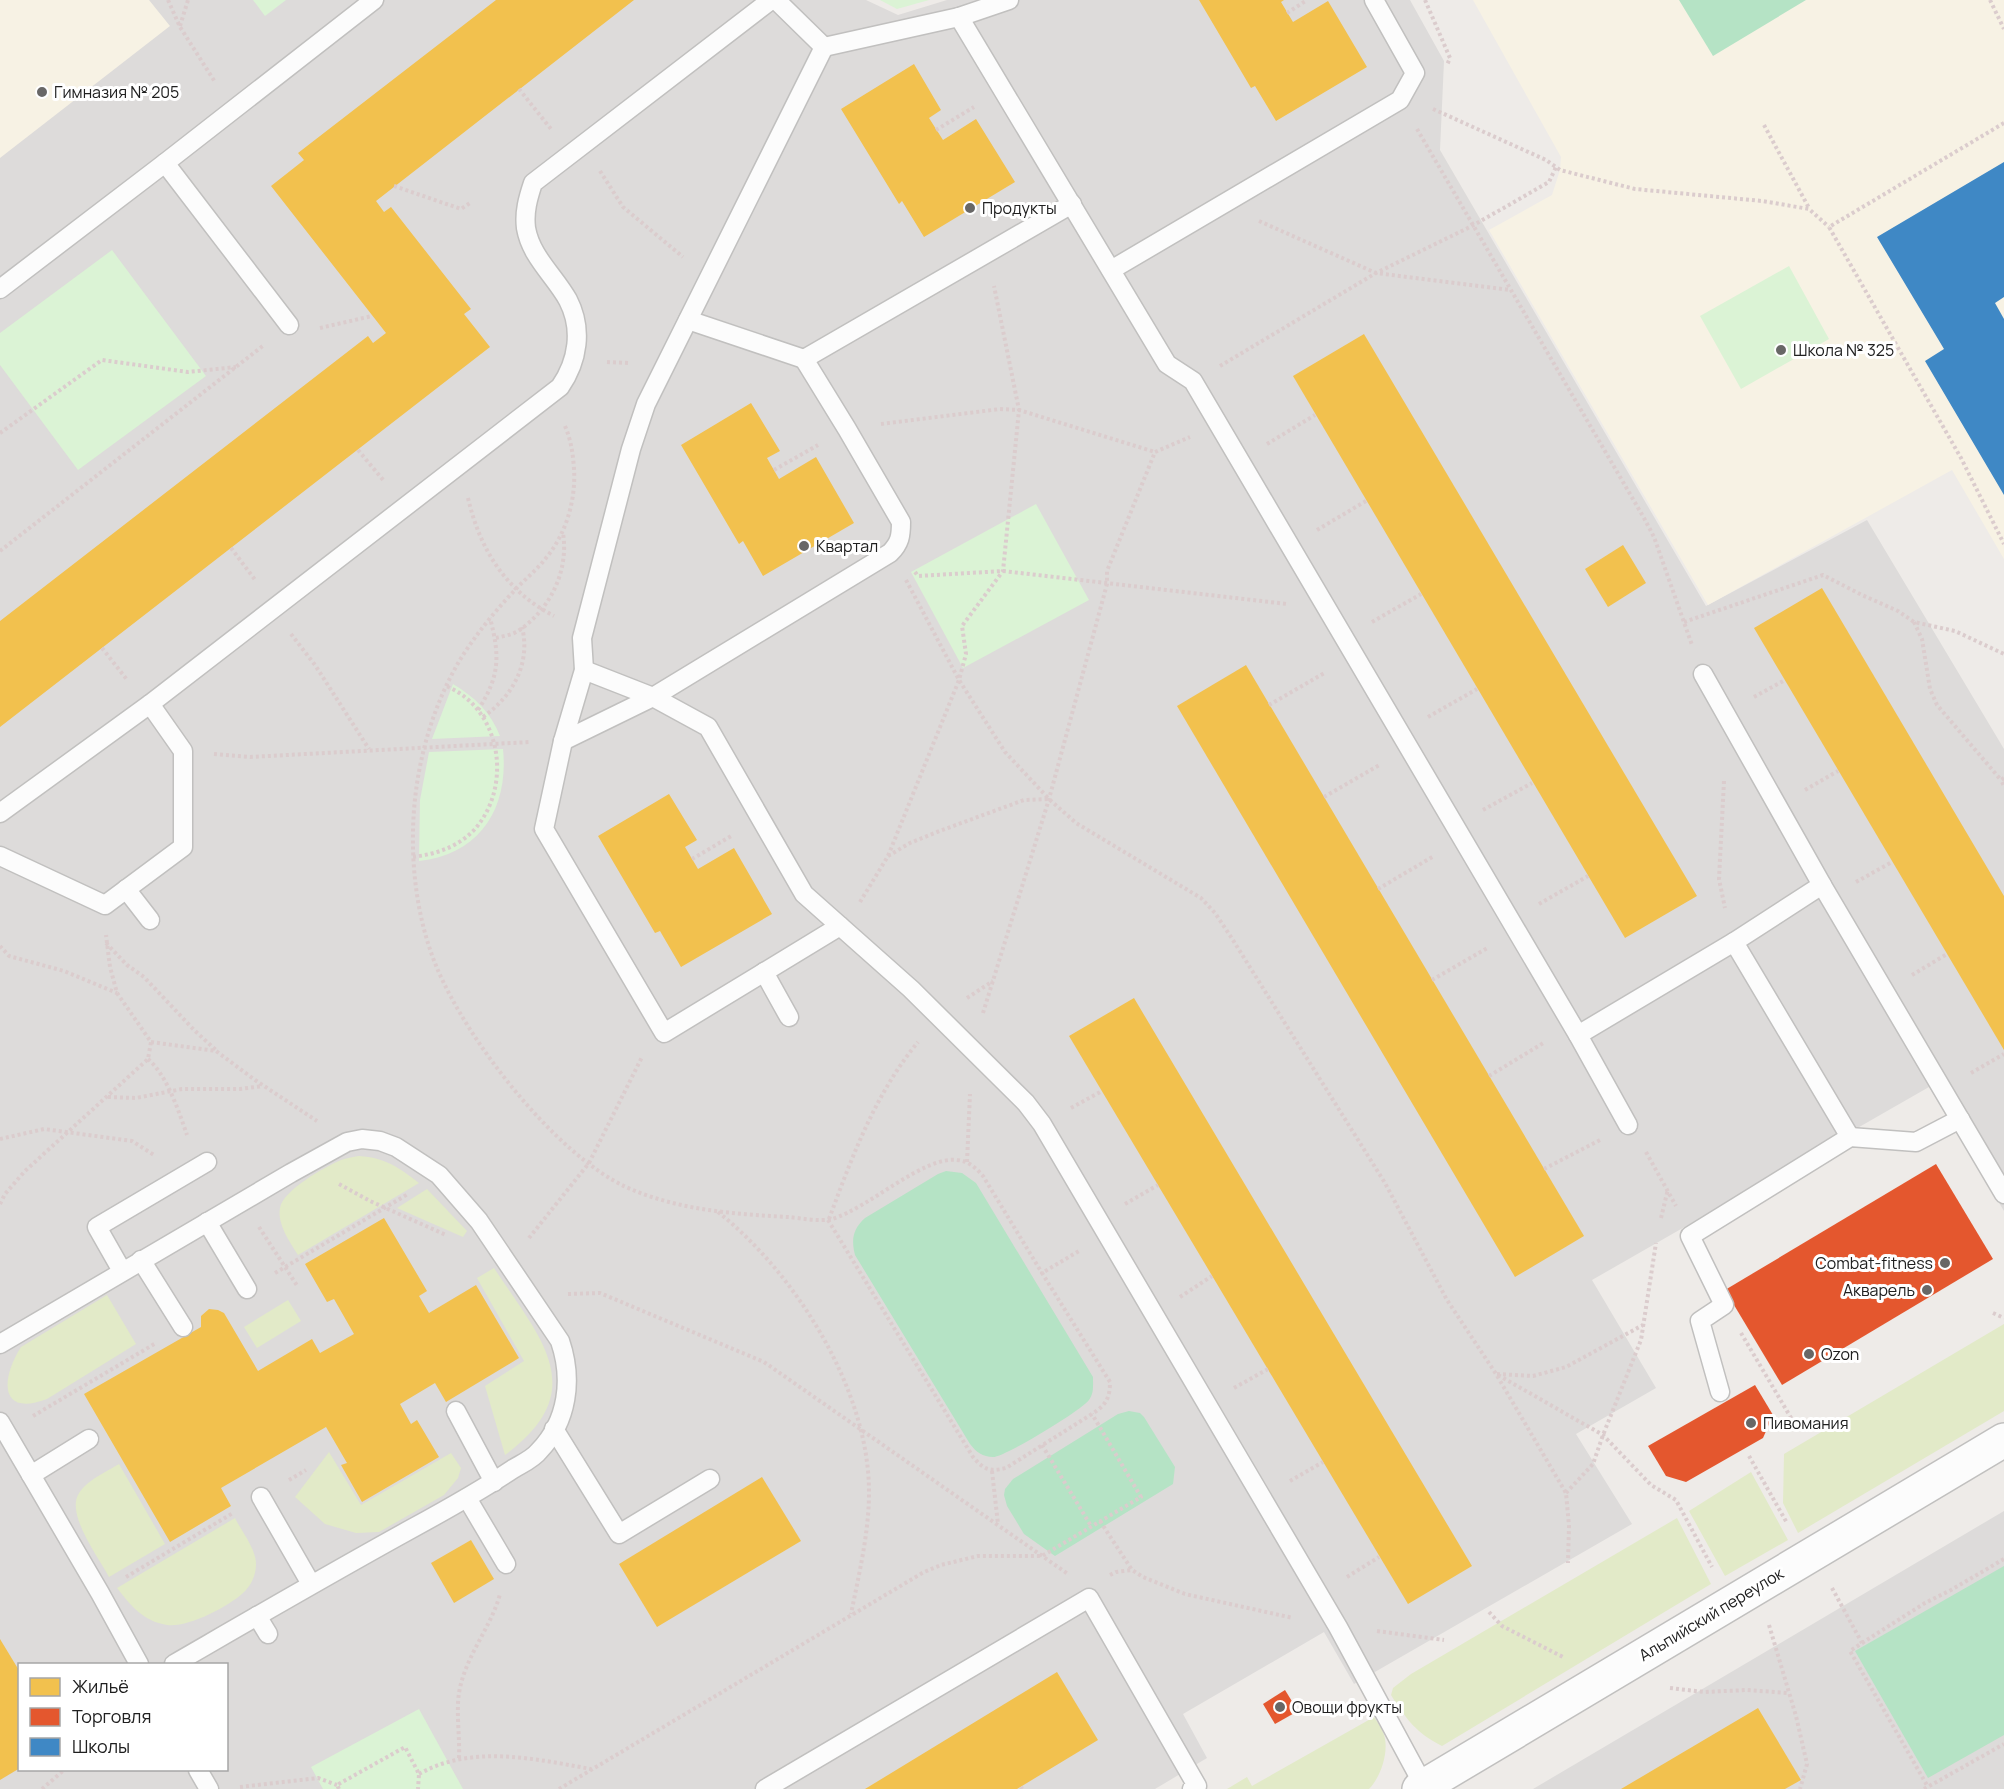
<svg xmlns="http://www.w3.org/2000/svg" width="2004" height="1789" viewBox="0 0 2004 1789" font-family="Manrope,sans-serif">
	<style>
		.residential { fill: #dddbda; fill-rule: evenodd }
		.education { fill: #f7f2e4 }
		.grass { fill: #e2eac8 }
		.park { fill: #dbf3d5 }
		.pitch { fill: #b5e3c5 }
		.homes { fill: #f2c14e }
		.shops { fill: #e4572e }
		.schools { fill: #3f88c5 }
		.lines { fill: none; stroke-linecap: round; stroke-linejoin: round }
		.lane-casing { stroke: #c1c0bf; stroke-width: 21 }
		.street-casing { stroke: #c1c0bf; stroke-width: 36 }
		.path { stroke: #dbcccd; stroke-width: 4; stroke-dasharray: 3 3; stroke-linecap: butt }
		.lane { stroke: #fcfcfc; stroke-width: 18 }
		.street { stroke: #fcfcfc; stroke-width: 33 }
		.poi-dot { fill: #686766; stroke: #fff; stroke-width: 2 }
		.labels { text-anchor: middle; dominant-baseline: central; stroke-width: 6; stroke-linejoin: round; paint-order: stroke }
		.poi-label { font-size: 16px; fill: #202020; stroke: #fff; text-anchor: start }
		.street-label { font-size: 16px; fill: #202020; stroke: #fff }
	</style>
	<rect width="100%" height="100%" fill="#eeebe8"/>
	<g class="residential">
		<path d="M0 0H866L898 15 947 0H1410L1444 61 1440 150 1706 606 1867 520 2004 749V1211L1929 1087 1592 1280 1656 1388 1576 1434 1632 1524 1354 1684 1324 1632 1183 1714 1207 1758 1155 1789H0ZM20 1664H226V1770H20Z"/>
		<polygon points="2004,1511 2004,1789 1533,1789"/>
	</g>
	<g class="education">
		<polygon points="0,0 149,0 170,26 0,158"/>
		<polygon points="1473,0 2004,0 2004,559 1952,470 1708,605 1489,230 1552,195 1560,170 1561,157"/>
	</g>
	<g class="grass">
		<path d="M359 1156C386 1158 398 1167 419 1183L298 1255C290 1242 277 1224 280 1208 283 1190 325 1167 341 1160 346 1158 353 1157 359 1156Z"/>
		<polygon points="427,1189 467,1231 463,1237 397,1208"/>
		<path d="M494 1268C540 1338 593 1390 505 1455L485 1386 524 1361 477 1278Z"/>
		<path d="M107 1295 136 1344 47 1399C0 1417 0 1380 21 1347Z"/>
		<polygon points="288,1300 301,1321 257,1348 244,1327"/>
		<polygon points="2004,1324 2004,1411 1798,1533 1783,1503 1784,1454"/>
		<polygon points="329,1452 361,1505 451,1453 461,1468 458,1478 444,1495 379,1532 356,1533 325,1524 295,1497"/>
		<path d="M119 1464 165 1544 109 1577C99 1558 67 1516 78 1495 85 1481 106 1472 119 1464Z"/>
		<polygon points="1751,1472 1788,1540 1725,1576 1689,1511"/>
		<path d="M235 1518C242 1532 256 1549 256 1564 256 1575 251 1586 243 1593 228 1607 187 1628 167 1625 143 1621 131 1606 117 1588Z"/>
		<path d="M1677 1518 1711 1584 1442 1746C1416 1733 1406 1719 1391 1695L1393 1688 1411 1674Z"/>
		<path d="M1374 1717C1378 1723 1384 1731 1385 1739 1388 1755 1380 1778 1369 1789H1227L1247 1777 1252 1786Z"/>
	</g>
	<g class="park">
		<polygon points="253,0 286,0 265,16"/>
		<polygon points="880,0 929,0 897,9"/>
		<polygon points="112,250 206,376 78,470 0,365 0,333"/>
		<polygon points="1789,266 1829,339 1741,389 1700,316"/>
		<polygon points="1036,504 1089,600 963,668 911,572"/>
		<path d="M453 684C475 697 491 713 500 736L432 739Z"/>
		<path d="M503 749C509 808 480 854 419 861L420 800 429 752Z"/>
		<polygon points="419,1709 463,1789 323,1789 311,1767"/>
	</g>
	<g class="pitch">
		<polygon points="1679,0 1806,0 1713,56"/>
		<path d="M946 1171 962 1173 976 1183 1093 1377C1093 1386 1094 1393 1089 1400 1082 1410 1005 1457 993 1457 983 1457 976 1452 970 1444L855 1255C851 1239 853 1229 865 1218L938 1174Z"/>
		<polygon points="1129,1411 1140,1413 1144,1417 1175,1467 1173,1484 1055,1556 1024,1534 1007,1506 1004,1495 1005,1489 1013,1479 1118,1414"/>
		<polygon points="2004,1566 2004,1735 1928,1778 1855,1651"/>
	</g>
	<g class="homes">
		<polygon points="496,0 634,0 376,201 384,212 391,207 471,309 464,314 490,347 0,727 0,621 368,336 373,343 386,333 271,186 304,160 298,153"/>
		<polygon points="1199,0 1284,0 1281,2 1293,22 1328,1 1367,67 1276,121 1255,86 1251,88"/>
		<polygon points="914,64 941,110 929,118 943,140 976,119 1015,182 924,237 902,201 899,204 841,109"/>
		<polygon points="1364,334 1697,896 1625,938 1293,376"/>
		<polygon points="751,403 780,451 767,458 779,479 816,457 854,523 763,576 743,541 739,544 681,445"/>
		<polygon points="1623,545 1646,583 1608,607 1585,569"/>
		<polygon points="1822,588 2004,896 2004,1050 1754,628"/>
		<polygon points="1246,665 1584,1236 1515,1277 1177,706"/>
		<polygon points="669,794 697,840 685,847 698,869 734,848 772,914 681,967 660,931 655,933 598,836"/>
		<polygon points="1134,998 1472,1566 1408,1604 1069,1036"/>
		<polygon points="384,1218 427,1291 419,1296 429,1313 476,1285 519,1358 446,1402 435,1383 400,1404 411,1424 417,1420 439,1457 362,1502 341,1465 347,1463 326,1427 221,1488 231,1506 170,1542 84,1394 201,1327 201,1316 209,1309 218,1310 224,1313 258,1371 312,1339 320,1353 354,1334 334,1299 327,1302 305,1264"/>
		<polygon points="762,1477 801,1541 657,1627 619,1564"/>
		<polygon points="471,1540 494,1579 454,1603 431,1563"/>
		<polygon points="0,1639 20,1672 20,1768 0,1780"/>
		<polygon points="1057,1672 1098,1740 1017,1789 865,1789"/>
		<polygon points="1758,1708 1801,1780 1785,1789 1621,1789"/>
	</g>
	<g class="shops">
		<polygon points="1936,1164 1993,1259 1782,1385 1725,1290"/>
		<polygon points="1755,1385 1773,1415 1763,1438 1686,1482 1666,1476 1648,1446"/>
		<polygon points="1285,1690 1298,1711 1275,1724 1263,1704"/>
	</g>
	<polygon class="schools" points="2004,162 2004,297 1995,303 2004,319 2004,495 1925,361 1944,349 1877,237"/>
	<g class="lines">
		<g class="lane-casing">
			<g id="lane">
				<polyline points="776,0 824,47 959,17 1009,0"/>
				<polyline points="959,17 1167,364 1193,381 1578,1035 1734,942 1822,885 2004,1194"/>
				<polyline points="824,47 646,404 631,449 582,638 584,670 563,741 544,829 664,1033 840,926"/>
				<polyline points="165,163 289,325"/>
				<polyline points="1111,270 1400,100 1415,73 1374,0"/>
				<polyline points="0,289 165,163 374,0"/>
				<polyline points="688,320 804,359"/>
				<polyline points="584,670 653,697 708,727 804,894 911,989 1026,1103 1042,1124 1338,1627 1424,1786"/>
				<polyline points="1703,674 1822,885"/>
				<path d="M563 741 653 697 890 553C900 543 901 536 901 522L847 429 804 359 1072 204"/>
				<path d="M0 813 150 704 560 387C578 361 583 329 568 300 554 275 531 257 526 228 524 212 528 198 533 183L771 0"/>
				<polyline points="0,856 105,905 183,847 183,751 150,704"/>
				<polyline points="126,889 150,920"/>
				<polyline points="1734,942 1850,1137"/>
				<polyline points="764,972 789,1017"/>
				<polyline points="1578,1035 1628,1125"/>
				<polyline points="207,1222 247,1289"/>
				<polyline points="141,1260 183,1327"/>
				<polyline points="122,1271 97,1227 207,1162"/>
				<path d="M0 1344 291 1173 347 1142 362 1139 380 1141 396 1147 439 1175 479 1221 560 1341C573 1379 568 1421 539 1451 533 1459 521 1464 513 1469 480 1491 446 1510 411 1529 331 1573 252 1619 174 1664"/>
				<polyline points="1720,1392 1700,1321 1724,1305 1690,1236 1850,1137 1916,1142 1960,1119"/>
				<polyline points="456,1411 494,1482"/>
				<polyline points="0,1422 100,1593 139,1664"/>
				<polyline points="554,1429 619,1534 710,1479"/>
				<polyline points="31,1475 89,1439"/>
				<polyline points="261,1497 311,1584"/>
				<polyline points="467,1498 506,1564"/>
				<polyline points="257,1616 268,1634"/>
				<polyline points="198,1770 209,1789"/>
				<polyline points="765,1789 1089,1598 1197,1786 1192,1789"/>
			</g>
		</g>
		<g class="street-casing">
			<polyline id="street" points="1419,1789 2004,1440"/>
		</g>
		<g class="path">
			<polyline points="168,0 180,27 215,82"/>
			<polyline points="1425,0 1450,58 1447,65"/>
			<polyline points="1990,0 2004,29"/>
			<polyline points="1287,13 1307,0"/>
			<polyline points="180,26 188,0"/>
			<polyline points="519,89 551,129"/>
			<polyline points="1433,109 1546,160 1560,170 1635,189 1762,201 1809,209 1829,227"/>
			<polyline points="2004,123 1829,227 1961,458 2004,544"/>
			<polyline points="1764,125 1809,208"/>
			<polyline points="1417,129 1644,518 1654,537 1692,645"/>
			<polyline points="936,130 974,107"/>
			<polyline points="600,171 623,207 683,257"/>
			<polyline points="394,186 461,209 470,203"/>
			<polyline points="1259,221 1376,273 1510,290"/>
			<polyline points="320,328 372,316"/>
			<polyline points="607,362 629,363"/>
			<polyline points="1220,366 1376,273 1472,226 1549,182 1556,167"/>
			<polyline points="881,424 1000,409 1019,410 1155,452"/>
			<path d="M565 426C571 440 573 454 574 469 576 500 566 534 546 558 537 570 525 579 515 590 496 610 478 632 463 655 431 706 414 771 413 831 412 876 419 925 437 968 467 1040 555 1154 626 1187 677 1210 733 1214 788 1217 801 1218 819 1222 832 1219 869 1208 923 1156 957 1160 969 1161 976 1168 983 1176L1042 1273"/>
			<polyline points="0,433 102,360 188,372 236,367"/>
			<polyline points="1267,444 1315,415"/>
			<polyline points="358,450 384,481"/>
			<polyline points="774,470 818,445"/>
			<path d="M468 498C480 550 506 591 554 616"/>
			<polyline points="1317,530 1366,501"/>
			<polyline points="231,548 256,581"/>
			<polyline points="0,551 264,345"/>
			<polyline points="915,572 918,576 1003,571 1287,604"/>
			<polyline points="906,580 959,680 1005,752 1049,799 1076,823 1201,898 1215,913 1231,937 1385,1183 1447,1300 1496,1374 1566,1493 1569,1526 1568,1563"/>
			<polyline points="1372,622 1421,594"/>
			<polyline points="1684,622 1823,575 1862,595 1898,611 1914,622 1955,631 2004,654"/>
			<polyline points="1914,622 1922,639 1930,689 1937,705 2001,780"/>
			<polyline points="291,634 315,665 369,749"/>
			<path d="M496 638C503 636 512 635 518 631 550 610 569 571 563 533"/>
			<polyline points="102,648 128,681"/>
			<polyline points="1754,697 1785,680"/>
			<polyline points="1269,705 1326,672"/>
			<path d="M478 710C500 676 500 656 490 618"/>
			<path d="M483 717C513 696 531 663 522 627"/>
			<polyline points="1428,717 1477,689"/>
			<polyline points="214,754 250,757 530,742"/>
			<polyline points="2004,778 2001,780 2004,786"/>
			<polyline points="1724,781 1719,879 1725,908"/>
			<polyline points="1805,790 1838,771"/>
			<polyline points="1324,797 1381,764"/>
			<polyline points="1483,810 1532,783"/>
			<polyline points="888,856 910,843 937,832 1024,800 1048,799"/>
			<path d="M413 857C436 854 458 847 474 830 513 787 502 709 446 686"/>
			<polyline points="692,859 733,835"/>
			<polyline points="1856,882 1892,862"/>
			<polyline points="1378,889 1434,856"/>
			<polyline points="860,902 888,856 959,680 966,654 962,626 1003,571 1019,410 994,286"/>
			<polyline points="1539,904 1588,876"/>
			<polyline points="106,943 127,965 144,977 195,1031 216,1050"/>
			<polyline points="0,946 9,956 64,971 117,993"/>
			<polyline points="1912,975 1947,954"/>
			<polyline points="1432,980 1489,947"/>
			<polyline points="967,998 993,981"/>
			<polyline points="983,1013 1049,799 1107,584 1107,571 1155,452 1190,437"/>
			<polyline points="151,1042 216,1051 255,1080 317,1121"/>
			<path d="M148 1059C167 1075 179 1112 187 1135"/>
			<polyline points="1971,1073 2004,1054"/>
			<polyline points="1489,1076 1545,1042"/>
			<polyline points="108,1097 136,1098 182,1089 240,1089 263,1086"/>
			<polyline points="1071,1108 1102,1091"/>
			<polyline points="0,1139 44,1129 132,1141 154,1155"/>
			<polyline points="1646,1152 1676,1206"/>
			<polyline points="967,1162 970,1094"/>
			<polyline points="1544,1169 1600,1140"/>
			<polyline points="339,1184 370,1201 446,1235"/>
			<polyline points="0,1204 5,1194 25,1171 148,1059 151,1042 117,993 110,967 106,935"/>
			<polyline points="1125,1204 1158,1185"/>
			<path d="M718 1212C796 1274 869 1390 869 1492 869 1533 859 1574 851 1614"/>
			<polyline points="1661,1218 1668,1189"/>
			<path d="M829 1219C852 1157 875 1094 918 1042"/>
			<path d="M828 1220 973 1457C984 1470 990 1472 1006 1468L1092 1414C1106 1405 1110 1398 1110 1382L1042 1273 1079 1251"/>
			<polyline points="259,1227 298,1287"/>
			<polyline points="529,1238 589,1163 642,1057"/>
			<polyline points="275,1273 408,1194"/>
			<polyline points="568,1294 600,1293 764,1362 1068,1574"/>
			<polyline points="1180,1297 1212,1276"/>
			<polyline points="1993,1313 2004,1318"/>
			<polyline points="1741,1333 1797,1428"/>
			<polyline points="1497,1374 1533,1376 1566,1367 1643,1325"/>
			<polyline points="1498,1375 1603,1435 1651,1485 1676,1500 1712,1567"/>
			<polyline points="1234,1388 1268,1369"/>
			<polyline points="33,1416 156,1343"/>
			<polyline points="1042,1445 1091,1526"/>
			<polyline points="1749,1456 1787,1523"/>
			<polyline points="992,1471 998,1524"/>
			<polyline points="289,1480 306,1470"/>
			<polyline points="1290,1481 1323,1462"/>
			<polyline points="1566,1493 1593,1464 1603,1435 1641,1340 1656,1243"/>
			<polyline points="1100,1521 1132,1570 1143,1577 1185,1594 1293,1618"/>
			<polyline points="1110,1575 1116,1572 1132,1570"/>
			<polyline points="126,1577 233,1513"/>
			<polyline points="1347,1577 1379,1557"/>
			<polyline points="1832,1588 1862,1643 1850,1651 1928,1787"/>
			<polyline points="1489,1612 1502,1626 1563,1657"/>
			<polyline points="1769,1625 1796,1716 1807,1764 1800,1789"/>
			<polyline points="1377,1631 1444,1640"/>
			<polyline points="1862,1643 1925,1603 1951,1590 2004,1559"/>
			<polyline points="1670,1688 1704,1692 1747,1690 1788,1693"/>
			<path d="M459 1758C460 1738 456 1712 459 1693 465 1656 491 1628 500 1594"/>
			<path d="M419 1774C472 1744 535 1759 591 1769"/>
			<polyline points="240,1787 318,1778 337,1785"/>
			<polyline points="1021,1787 1022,1789"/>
			<polyline points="42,1789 64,1770"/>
			<polyline points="339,1789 337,1785 405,1747 419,1774 418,1789"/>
			<polyline points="559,1789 924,1572 941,1565 978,1556 1042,1556 1141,1497 1092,1414"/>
			<polyline points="1924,1789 2004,1744"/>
		</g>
		<use href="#lane" class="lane"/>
		<use href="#street" class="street"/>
	</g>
	<g class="poi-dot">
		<circle cx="42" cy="92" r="6"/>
		<circle cx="970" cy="208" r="6"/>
		<circle cx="1781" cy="350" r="6"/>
		<circle cx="804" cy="546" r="6"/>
		<circle cx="1945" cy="1263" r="6"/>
		<circle cx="1927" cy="1290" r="6"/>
		<circle cx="1809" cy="1354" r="6"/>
		<circle cx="1751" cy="1423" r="6"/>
		<circle cx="1280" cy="1707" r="6"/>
	</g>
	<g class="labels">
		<g class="poi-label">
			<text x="54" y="92">Гимназия № 205</text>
			<text x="982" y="208">Продукты</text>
			<text x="1793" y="350">Школа № 325</text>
			<text x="816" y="546">Квартал</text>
			<text x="1933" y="1263" text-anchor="end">Combat-fitness</text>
			<text x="1915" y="1290" text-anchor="end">Акварель</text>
			<text x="1821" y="1354">Ozon</text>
			<text x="1763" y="1423">Пивомания</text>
			<text x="1292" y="1707">Овощи фрукты</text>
		</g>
		<g class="street-label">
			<text transform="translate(1711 1614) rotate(-31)">Альпийский переулок</text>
		</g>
	</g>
	<rect x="18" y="1663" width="210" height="108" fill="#ffffff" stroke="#a6a6a6" stroke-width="1.5"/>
	<rect x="30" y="1678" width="30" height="18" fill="#f2c14e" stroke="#a6a6a6" stroke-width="1.5"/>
	<text x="72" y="1693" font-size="18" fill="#202020">Жильё</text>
	<rect x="30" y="1708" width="30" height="18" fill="#e4572e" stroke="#a6a6a6" stroke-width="1.5"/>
	<text x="72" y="1723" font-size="18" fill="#202020">Торговля</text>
	<rect x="30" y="1738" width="30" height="18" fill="#3f88c5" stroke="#a6a6a6" stroke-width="1.5"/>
	<text x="72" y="1753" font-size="18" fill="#202020">Школы</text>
</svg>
